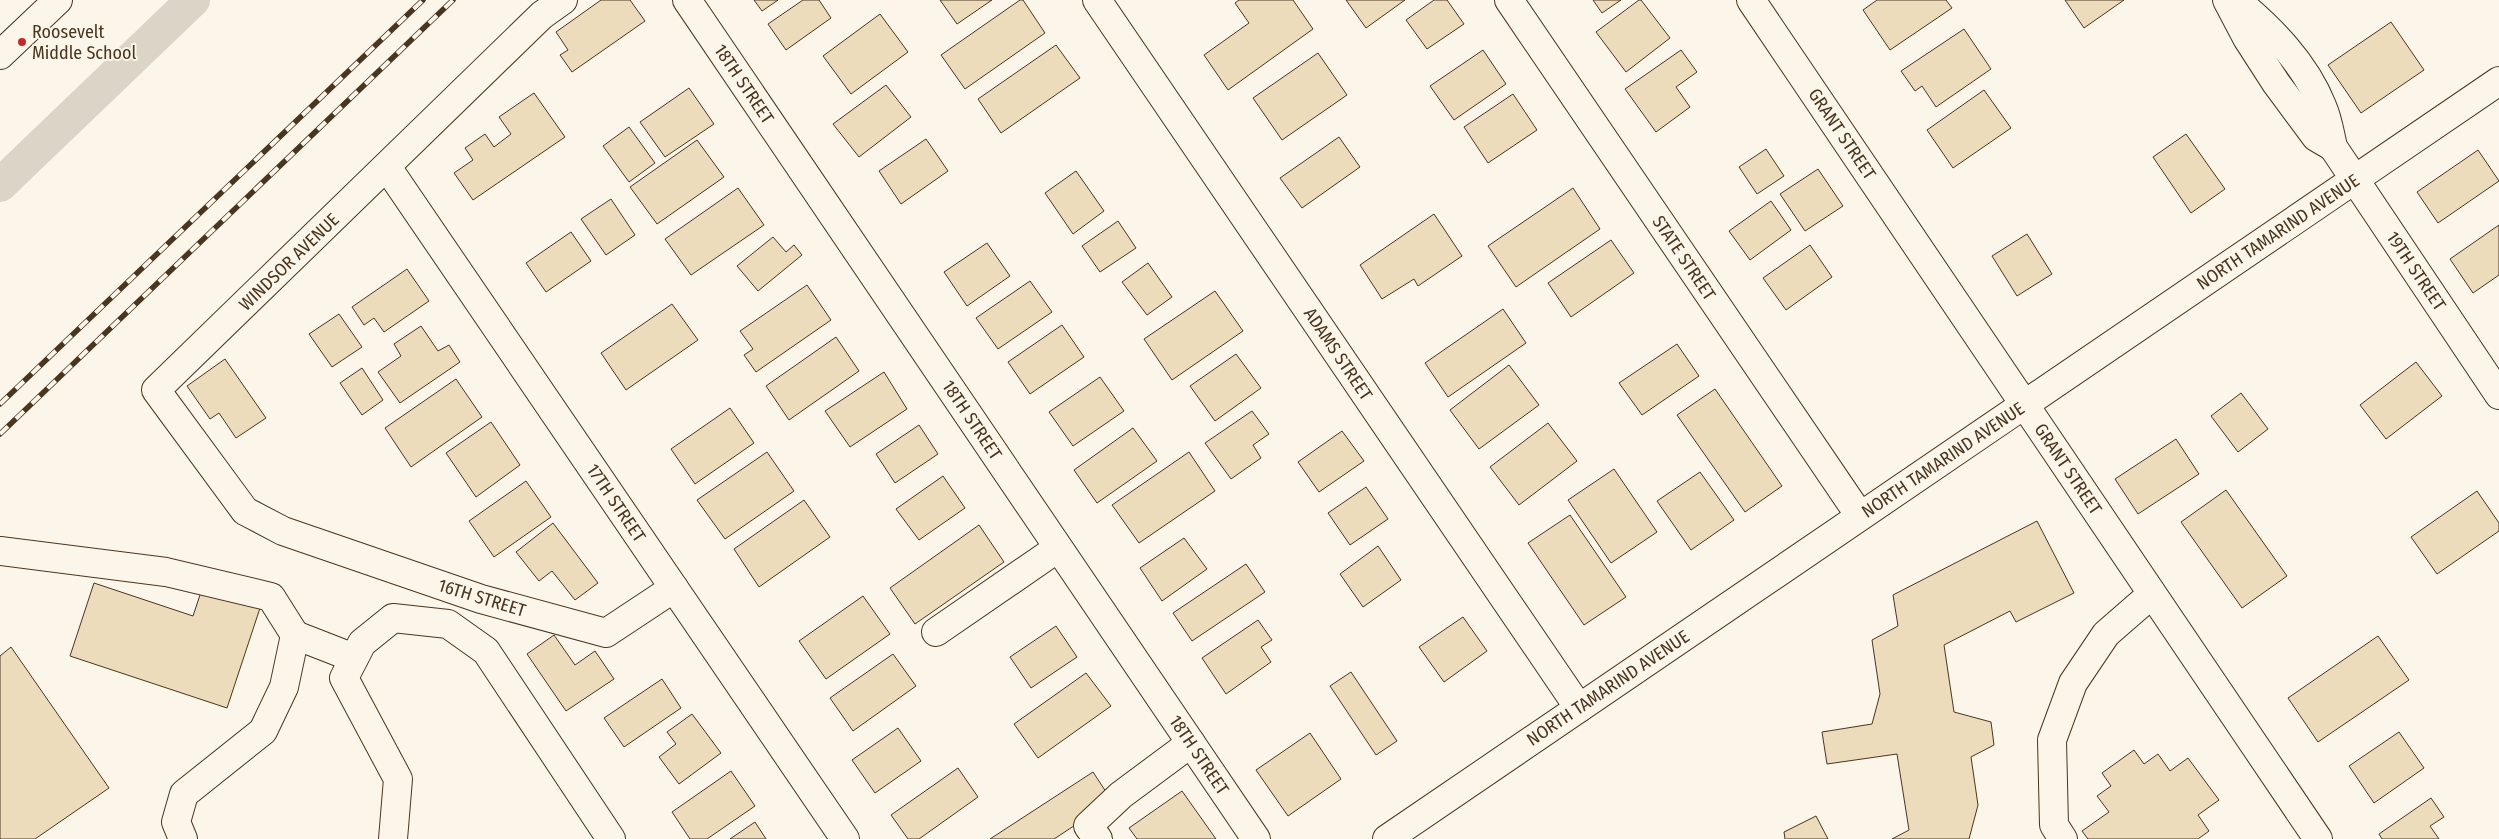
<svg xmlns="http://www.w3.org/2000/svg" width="2499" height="839" viewBox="0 0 2499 839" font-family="'Fira Sans Condensed',sans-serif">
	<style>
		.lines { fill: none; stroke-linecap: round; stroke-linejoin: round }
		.canal { stroke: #dcd4c6; stroke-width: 34 }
		.building { fill: #ecdcbc; stroke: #4a3520 }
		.minor-casing { stroke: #4a3520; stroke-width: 30 }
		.minor { stroke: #fbf6e9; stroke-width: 28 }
		.rail-casing { stroke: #4a3520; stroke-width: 5.5 }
		.rail { stroke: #fbf6e9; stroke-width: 4; stroke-dasharray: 11; stroke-linecap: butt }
		.poi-dot { fill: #c62828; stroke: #fbf6e9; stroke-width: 2 }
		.labels { text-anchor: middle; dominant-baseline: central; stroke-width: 4; stroke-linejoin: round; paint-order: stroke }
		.poi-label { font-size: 18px; fill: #4a3520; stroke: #fbf6e9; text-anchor: start }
		.street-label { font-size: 18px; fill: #4a3520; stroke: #fbf6e9 }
	</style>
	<rect width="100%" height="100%" fill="#fbf6e9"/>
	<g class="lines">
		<polyline class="canal" points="0,185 193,0"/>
	</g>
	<g class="building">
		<polygon points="601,0 630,0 645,21 572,72 560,55 568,50 556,32"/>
		<polygon points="754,0 778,0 762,11"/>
		<polygon points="803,0 819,0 831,18 786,50 768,24"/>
		<polygon points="940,0 992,0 957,24"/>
		<polygon points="1020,0 1023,0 1045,33 965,89 941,55"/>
		<polygon points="1239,0 1293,0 1313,29 1228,90 1204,55 1249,23 1235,3"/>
		<polygon points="1346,0 1405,0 1366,28"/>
		<polygon points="1434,0 1447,0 1464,24 1427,49 1406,20"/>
		<polygon points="1593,0 1621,0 1602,13"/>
		<polygon points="1639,0 1641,0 1670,38 1626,72 1596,32"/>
		<polygon points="1877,0 1946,0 1952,8 1890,50 1863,10"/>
		<polygon points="2065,0 2124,0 2084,28"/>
		<polygon points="880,14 908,52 851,94 823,56"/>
		<polygon points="2391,22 2424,70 2361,113 2328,65"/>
		<polygon points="1964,29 1991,69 1936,107 1922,86 1915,91 1901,71"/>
		<polygon points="1056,45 1080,78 1001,133 978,99"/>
		<polygon points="1483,50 1506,84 1454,120 1430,86"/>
		<polygon points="1681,50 1697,72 1676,87 1690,107 1656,132 1625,89"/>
		<polygon points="1318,53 1347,95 1282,140 1253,98"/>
		<polygon points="886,85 911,117 859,157 833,124"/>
		<polygon points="689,88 714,124 665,157 640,122"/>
		<polygon points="1984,90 2011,128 1953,168 1927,130"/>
		<polygon points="534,93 565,137 473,200 454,173 473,160 465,148 485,134 494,147 511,134 499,117"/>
		<polygon points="1513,94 1537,130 1488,163 1464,127"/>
		<polygon points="629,127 655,163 629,182 603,146"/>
		<polygon points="2186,134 2225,189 2191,213 2153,157"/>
		<polygon points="1339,137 1360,167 1302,208 1280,178"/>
		<polygon points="926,139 948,171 901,204 879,171"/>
		<polygon points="697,140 724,177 657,224 630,187"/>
		<polygon points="1766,149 1784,176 1757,194 1739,167"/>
		<polygon points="2478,150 2499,181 2438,223 2417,192"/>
		<polygon points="1818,169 1843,206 1805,231 1780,194"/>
		<polygon points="1076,171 1104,211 1073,234 1045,193"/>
		<polygon points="738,188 764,225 691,275 665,239"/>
		<polygon points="1573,188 1600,229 1516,287 1488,246"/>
		<polygon points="611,199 635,235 606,255 581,219"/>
		<polygon points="1771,201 1791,230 1750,260 1729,231"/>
		<polygon points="1434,214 1462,256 1418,286 1414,279 1382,299 1360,265"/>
		<polygon points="1118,221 1136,248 1100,272 1082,246"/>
		<polygon points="2499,225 2499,275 2473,293 2450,259"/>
		<polygon points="571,232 591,261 546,292 526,263"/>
		<polygon points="2027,234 2052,274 2017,296 1992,256"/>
		<polygon points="773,237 786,252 794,245 802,255 758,291 737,266"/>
		<polygon points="1611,240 1634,273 1571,317 1548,283"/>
		<polygon points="987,243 1010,276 967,306 944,272"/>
		<polygon points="1810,245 1832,277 1786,310 1763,278"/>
		<polygon points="1148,263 1172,297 1147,315 1122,282"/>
		<polygon points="407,269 429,301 384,332 374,318 364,325 352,307"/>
		<polygon points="1030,281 1052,312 998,349 976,318"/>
		<polygon points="807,285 831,320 756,372 744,355 753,349 740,331"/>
		<polygon points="1215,291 1243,331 1172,380 1144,339"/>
		<polygon points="672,304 698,340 626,390 601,353"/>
		<polygon points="1503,309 1526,343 1448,397 1425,363"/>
		<polygon points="339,314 362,347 332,367 309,334"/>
		<polygon points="1062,325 1084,357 1030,394 1008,362"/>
		<polygon points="421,326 438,351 449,345 460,362 400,403 378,372 401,356 394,344"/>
		<polygon points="836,337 859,371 789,420 766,386"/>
		<polygon points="1677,344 1699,376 1642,415 1619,383"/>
		<polygon points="1236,354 1261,388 1215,421 1190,386"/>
		<polygon points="225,359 266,418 236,438 219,413 210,419 187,386"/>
		<polygon points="2416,362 2442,396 2386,439 2360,405"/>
		<polygon points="1509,365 1539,405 1479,449 1450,410"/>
		<polygon points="362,368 383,400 362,415 340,383"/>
		<polygon points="884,372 907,409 850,447 825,411"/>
		<polygon points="1100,377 1124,411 1073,446 1049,412"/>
		<polygon points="456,379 482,417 411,467 385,428"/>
		<polygon points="1715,389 1782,486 1745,512 1677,415"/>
		<polygon points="2241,393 2268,429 2238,452 2211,416"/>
		<polygon points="730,408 754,443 695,484 671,449"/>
		<polygon points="1252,411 1269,434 1253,445 1261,458 1231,479 1205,443"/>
		<polygon points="491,422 520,465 476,497 446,453"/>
		<polygon points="1548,423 1577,461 1519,505 1490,467"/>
		<polygon points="919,425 938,454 895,483 876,454"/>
		<polygon points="1133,428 1157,461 1097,503 1074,470"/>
		<polygon points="1342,431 1364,461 1319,492 1298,462"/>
		<polygon points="2176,439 2199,474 2138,514 2115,479"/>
		<polygon points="767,452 794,491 725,539 697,500"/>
		<polygon points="1189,452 1215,491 1139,543 1112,505"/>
		<polygon points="1614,469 1657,532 1611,563 1568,500"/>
		<polygon points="1700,472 1734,520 1691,550 1657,501"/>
		<polygon points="943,476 965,508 919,540 896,509"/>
		<polygon points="526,481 551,517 494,557 469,521"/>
		<polygon points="1366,487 1388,519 1350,545 1328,513"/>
		<polygon points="2226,490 2287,576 2242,608 2181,522"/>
		<polygon points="2477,491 2499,523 2499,531 2437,574 2411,537"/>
		<polygon points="804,500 830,537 759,587 734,549"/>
		<polygon points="1570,515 1626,597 1584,625 1528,543"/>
		<polygon points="2037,521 2074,593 2016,622 2010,611 1944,645 1954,712 1991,722 1994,745 1971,757 1978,805 1969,839 1892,839 1909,830 1897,754 1827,764 1822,732 1872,724 1880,694 1872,640 1898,626 1893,595"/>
		<polygon points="553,523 598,583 575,600 552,571 539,581 516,552"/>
		<polygon points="979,525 1004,562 915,624 890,588"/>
		<polygon points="1184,538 1207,569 1162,601 1140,568"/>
		<polygon points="1378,546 1401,580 1363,607 1340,574"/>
		<polygon points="1246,564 1265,592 1192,641 1173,613"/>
		<polygon points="94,583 193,616 203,586 261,605 227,708 70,656"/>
		<polygon points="863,596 890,634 826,679 799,641"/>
		<polygon points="1463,617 1487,651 1444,682 1419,647"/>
		<polygon points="1258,620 1272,640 1261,647 1271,662 1226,694 1202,658"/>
		<polygon points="1056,626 1077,657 1031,688 1010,657"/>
		<polygon points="554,635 575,665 595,651 614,679 566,711 527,654"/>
		<polygon points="2378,636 2409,680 2318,742 2288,698"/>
		<polygon points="11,647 109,788 35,839 0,839 0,656"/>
		<polygon points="893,654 916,686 853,731 830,698"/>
		<polygon points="1351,672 1397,741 1376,755 1330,686"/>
		<polygon points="1086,673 1111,706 1038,758 1014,724"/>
		<polygon points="662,679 681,708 624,747 604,718"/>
		<polygon points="692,714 721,753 679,784 659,757 676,744 667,732"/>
		<polygon points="898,728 921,761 875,793 852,760"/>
		<polygon points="2399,732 2424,768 2374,803 2349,766"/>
		<polygon points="1310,733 1341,779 1288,816 1256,770"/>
		<polygon points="2134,750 2144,764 2158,754 2170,771 2188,758 2219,800 2198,815 2209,831 2198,839 2088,839 2082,831 2109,812 2097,796 2111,786 2102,773"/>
		<polygon points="958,768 978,797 919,839 908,839 891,815"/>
		<polygon points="731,771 755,806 707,839 690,839 672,812"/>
		<polygon points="1093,772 1112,801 1054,839 990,839"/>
		<polygon points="1182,791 1216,839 1137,839 1129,828"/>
		<polygon points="2431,798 2444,817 2430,826 2439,839 2382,839 2379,834"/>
		<polygon points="1816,816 1828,839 1785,839 1784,832"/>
		<polygon points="755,822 766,839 730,839"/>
	</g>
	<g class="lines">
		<g class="minor-casing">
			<g id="minor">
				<polyline points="563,0 542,15 156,390 245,511 283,531 481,599 606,633 674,588"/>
				<polyline points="687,0 1256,839"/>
				<polyline points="1097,0 1579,708"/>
				<polyline points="1509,0 1860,516"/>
				<polyline points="1751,0 2318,839"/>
				<polyline points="2227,0 2247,38 2276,83 2316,137 2333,147"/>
				<path d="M2236 0C2271 29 2305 63 2322 106 2328 119 2330 134 2333 147L2499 395"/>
				<polyline points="0,55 58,0"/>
				<polyline points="387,167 845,839"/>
				<polyline points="0,551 166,572 271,597 295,635 284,687 263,731 184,794 176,822 183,839"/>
				<polyline points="936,632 1058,548"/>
				<polyline points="295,635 354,658"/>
				<polyline points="393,839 398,779 344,678 362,643 393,618 448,624 486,651 611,839"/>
				<polyline points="1098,839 1088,826 1121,795 1191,743"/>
				<polyline points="1387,839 2499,81"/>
				<polyline points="2063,839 2054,825 2052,740 2073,683 2106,634 2152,594"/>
			</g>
		</g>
		<use href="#minor" class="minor"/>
		<g class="rail-casing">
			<g id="rail">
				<polyline points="0,404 423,0"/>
				<polyline points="0,434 453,0"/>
			</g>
		</g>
		<use href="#rail" class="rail"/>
	</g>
	<circle class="poi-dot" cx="22" cy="42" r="5"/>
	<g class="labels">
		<g class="poi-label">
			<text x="32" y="32">Roosevelt<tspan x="32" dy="21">Middle School</tspan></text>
		</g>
		<g class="street-label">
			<text transform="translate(744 84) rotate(56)">18TH STREET</text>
			<text transform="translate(1842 134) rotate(56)">GRANT STREET</text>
			<text transform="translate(2278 232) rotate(-34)">NORTH TAMARIND AVENUE</text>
			<text transform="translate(1684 258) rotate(56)">STATE STREET</text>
			<text transform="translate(289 262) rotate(-44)">WINDSOR AVENUE</text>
			<text transform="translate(2416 271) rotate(56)">19TH STREET</text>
			<text transform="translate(1338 354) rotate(56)">ADAMS STREET</text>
			<text transform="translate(972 420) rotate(56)">18TH STREET</text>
			<text transform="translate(1943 460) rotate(-34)">NORTH TAMARIND AVENUE</text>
			<text transform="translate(2068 469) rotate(56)">GRANT STREET</text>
			<text transform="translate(616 503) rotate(56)">17TH STREET</text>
			<text transform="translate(482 598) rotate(17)">16TH STREET</text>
			<text transform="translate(1608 688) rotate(-34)">NORTH TAMARIND AVENUE</text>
			<text transform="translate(1199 755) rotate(56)">18TH STREET</text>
		</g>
	</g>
</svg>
